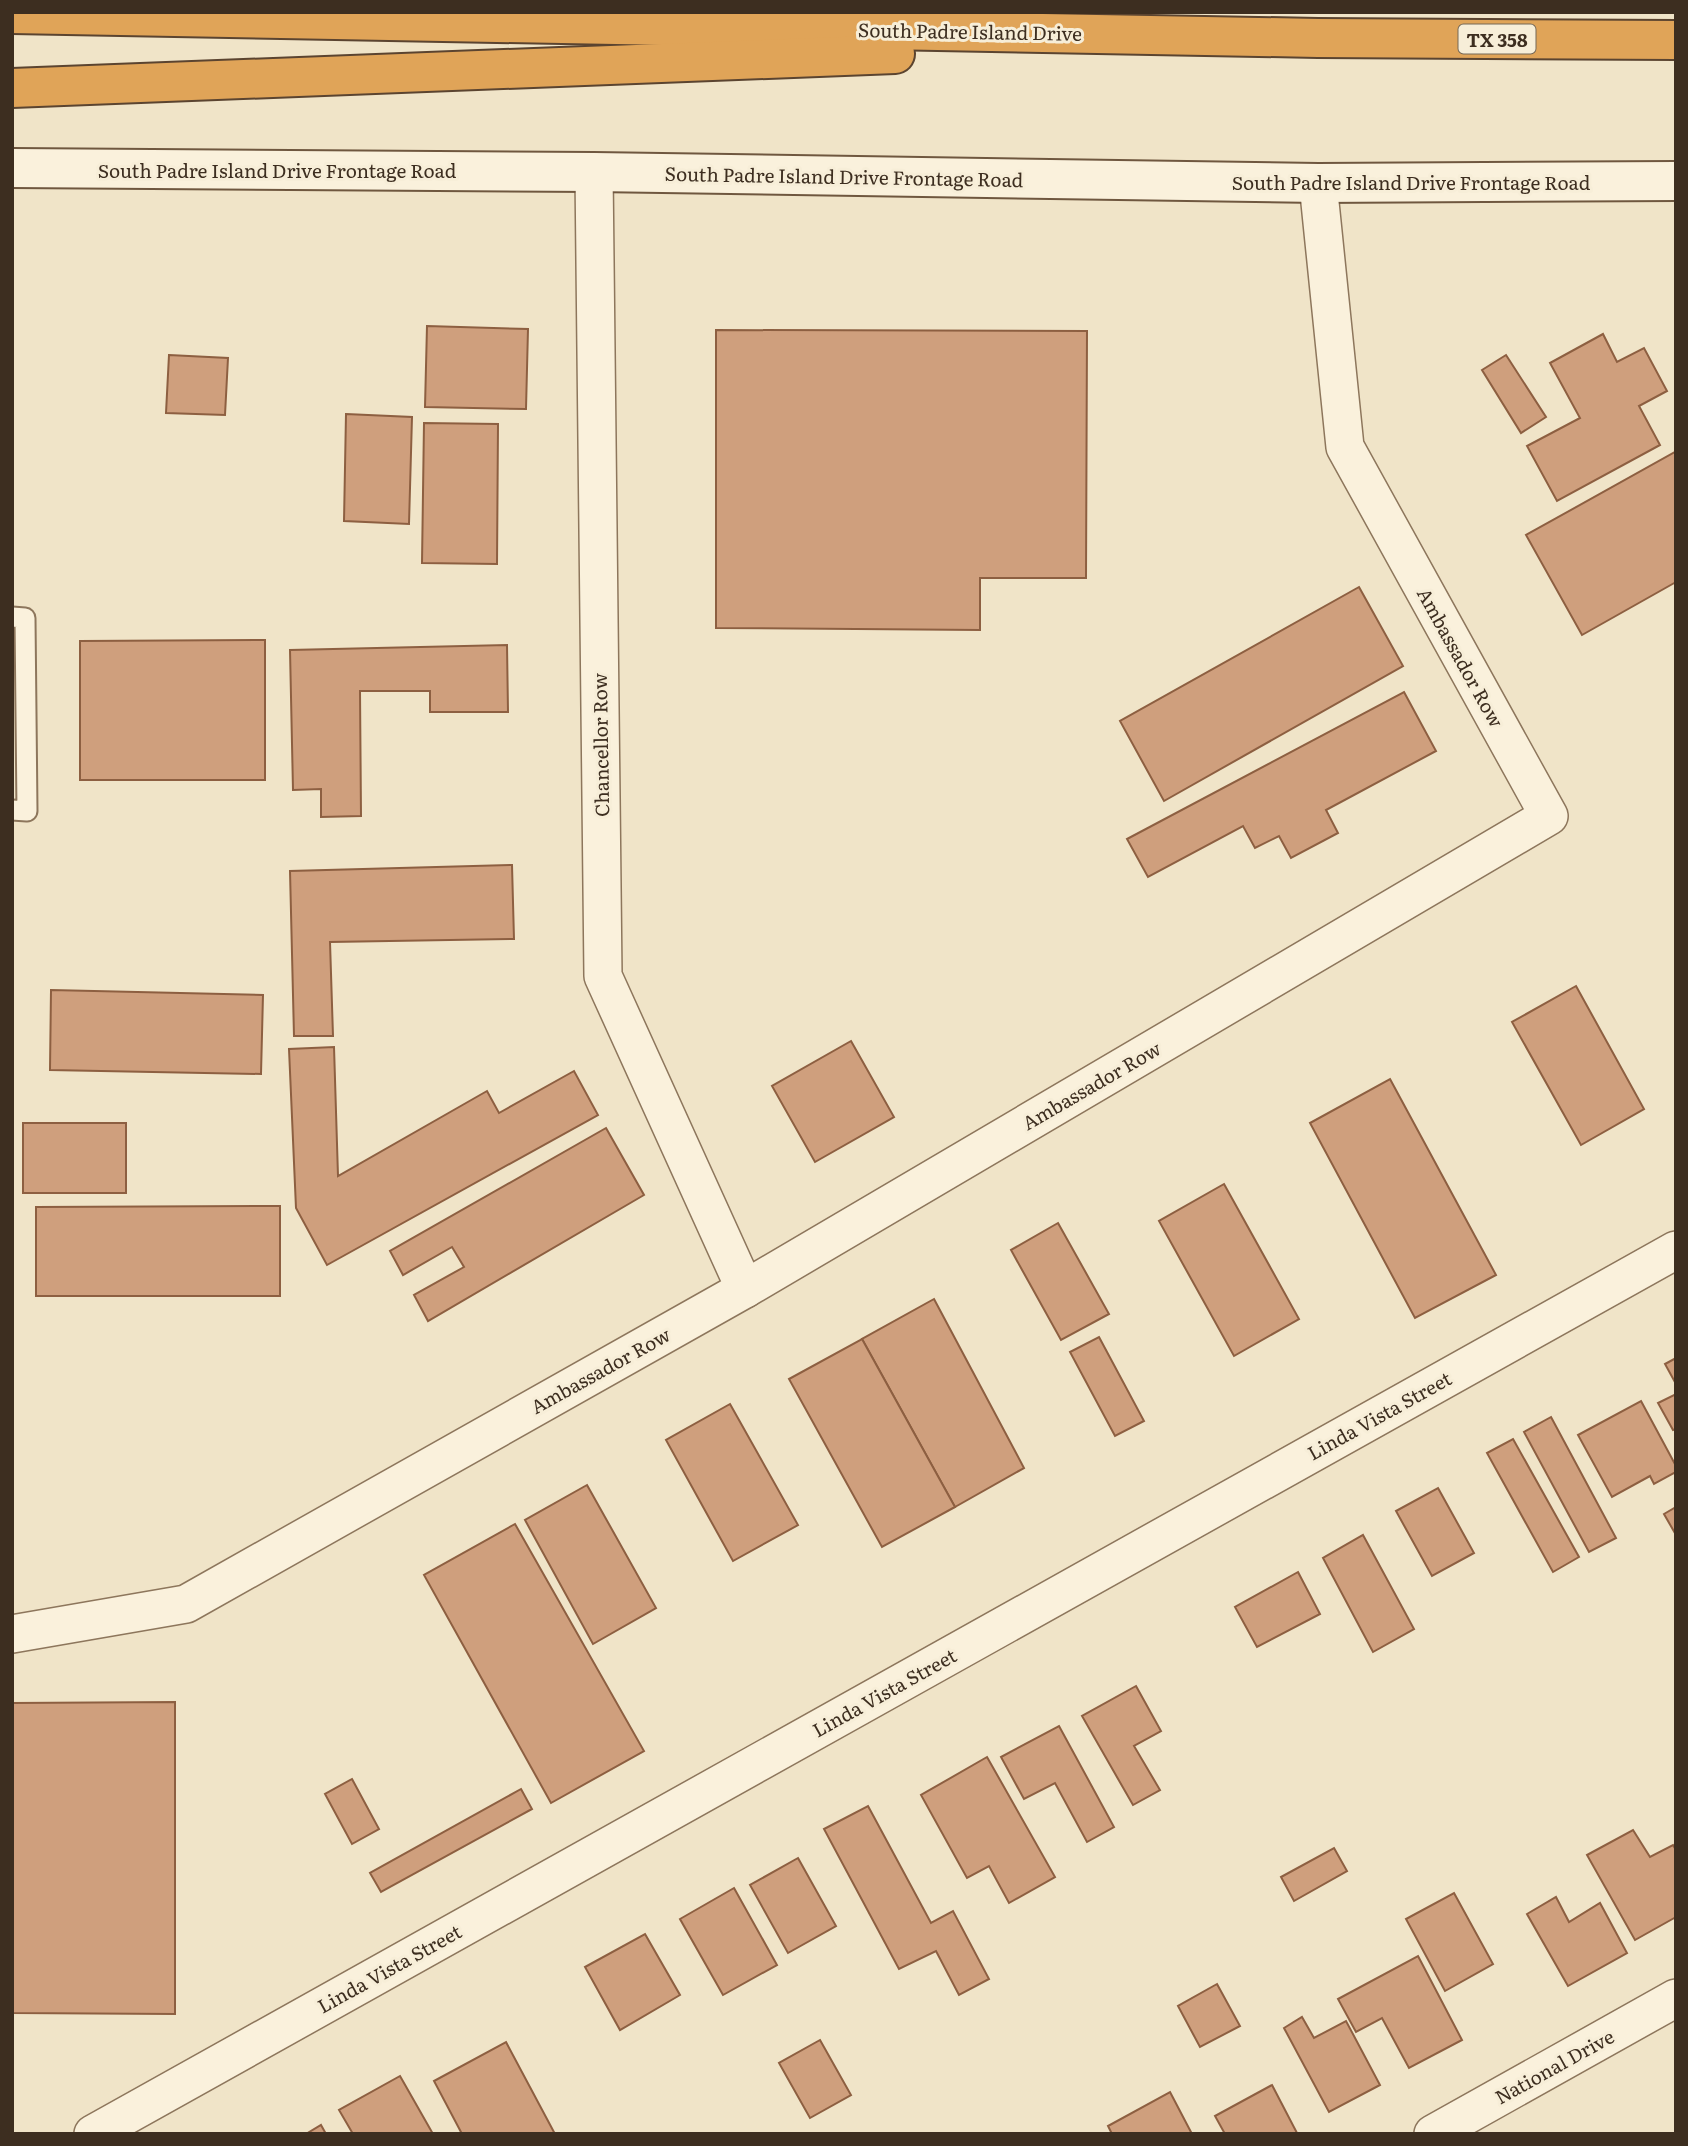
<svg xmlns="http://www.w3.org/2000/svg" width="1688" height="2146" viewBox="0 0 1688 2146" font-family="Literata,serif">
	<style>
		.building { fill: #cf9f7d; stroke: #8d5f41; stroke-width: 2 }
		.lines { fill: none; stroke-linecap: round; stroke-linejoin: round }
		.service-casing { stroke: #8d765c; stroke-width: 23 }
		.minor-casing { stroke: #8d765c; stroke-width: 40 }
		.secondary-casing { stroke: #6f573f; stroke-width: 42 }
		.motorway-casing { stroke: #5b4430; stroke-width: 42 }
		.service { stroke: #faf1dc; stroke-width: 19 }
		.minor { stroke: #faf1dc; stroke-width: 37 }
		.secondary { stroke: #faf1dc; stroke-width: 38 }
		.motorway { stroke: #e0a458; stroke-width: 38 }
		.labels { text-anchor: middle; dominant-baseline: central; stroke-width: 6; stroke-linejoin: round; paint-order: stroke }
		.shield { fill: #f7eed8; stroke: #756857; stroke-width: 2 }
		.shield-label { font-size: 18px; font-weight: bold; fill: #3d2e20 }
		.street-label { font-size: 19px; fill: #3d2e20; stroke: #f7eed8 }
	</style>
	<rect width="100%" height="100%" fill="#f0e4c8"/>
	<g class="building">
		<polygon points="427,326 528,329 526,409 425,407"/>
		<polygon points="716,330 1087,331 1086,578 980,578 980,630 716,628"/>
		<polygon points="1603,334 1617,362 1644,348 1667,391 1639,406 1660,445 1557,501 1527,446 1580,418 1550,363"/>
		<polygon points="169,355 228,358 225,415 166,413"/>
		<polygon points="1506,355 1546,417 1521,433 1482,370"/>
		<polygon points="346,414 412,417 409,524 344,521"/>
		<polygon points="424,423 498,424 497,564 422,563"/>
		<polygon points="1675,452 1676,582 1582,635 1526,535"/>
		<polygon points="1359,587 1403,666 1164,801 1120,721"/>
		<polygon points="265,640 265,780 80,780 80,641"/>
		<polygon points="507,645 508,712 430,712 430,691 360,691 361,816 321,817 321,789 293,790 290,650"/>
		<polygon points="1404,692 1436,751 1326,810 1338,833 1291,858 1279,836 1255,848 1243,826 1148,877 1127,839"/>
		<polygon points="512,865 514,939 330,942 333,1036 294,1036 290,871"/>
		<polygon points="1576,986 1644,1109 1581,1145 1512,1022"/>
		<polygon points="51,990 263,995 261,1074 50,1070"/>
		<polygon points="851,1041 894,1117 815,1162 772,1086"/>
		<polygon points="334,1047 338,1176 487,1091 499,1113 574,1071 598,1115 327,1265 296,1208 289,1049"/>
		<polygon points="1390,1079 1496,1275 1415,1318 1310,1123"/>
		<rect x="23" y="1123" width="103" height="70"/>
		<polygon points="606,1128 644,1195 428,1321 414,1295 464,1267 452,1247 403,1275 390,1251"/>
		<polygon points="1224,1184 1299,1319 1234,1356 1159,1221"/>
		<polygon points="280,1206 280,1296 36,1296 36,1207"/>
		<polygon points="1058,1223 1109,1314 1061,1340 1011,1250"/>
		<polygon points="934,1299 1024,1468 955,1507 862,1339"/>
		<polygon points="1099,1337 1144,1421 1115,1436 1070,1352"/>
		<polygon points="862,1339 955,1507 882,1547 789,1379"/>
		<polygon points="1676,1358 1676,1384 1665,1364"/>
		<polygon points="1676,1394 1676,1429 1673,1430 1658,1403"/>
		<polygon points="1641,1401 1676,1466 1676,1472 1654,1484 1650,1476 1612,1497 1578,1435"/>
		<polygon points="730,1404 798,1525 733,1561 666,1440"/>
		<polygon points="1551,1417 1616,1538 1589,1552 1524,1432"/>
		<polygon points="1513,1439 1579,1557 1553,1572 1487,1453"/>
		<polygon points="587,1485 656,1608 593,1644 525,1520"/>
		<polygon points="1438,1488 1474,1553 1432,1576 1396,1511"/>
		<polygon points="1676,1507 1676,1535 1664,1514"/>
		<polygon points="515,1524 644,1751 551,1803 424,1575"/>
		<polygon points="1363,1535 1414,1629 1373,1652 1323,1558"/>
		<polygon points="1298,1572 1320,1614 1257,1647 1235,1607"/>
		<polygon points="1136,1686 1161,1731 1134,1746 1160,1790 1133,1805 1082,1716"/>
		<polygon points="175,1702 175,2014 12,2013 12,1703"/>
		<polygon points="1059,1726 1114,1827 1087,1842 1055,1783 1024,1799 1001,1757"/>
		<polygon points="987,1757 1055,1877 1009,1903 989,1866 967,1878 921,1795"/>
		<polygon points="352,1779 379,1829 352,1844 325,1794"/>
		<polygon points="521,1789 532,1809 381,1892 370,1873"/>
		<polygon points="868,1806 931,1923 953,1911 989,1979 959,1995 936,1951 899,1969 824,1829"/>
		<polygon points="1633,1830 1650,1857 1673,1845 1676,1850 1676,1917 1635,1940 1587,1855"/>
		<polygon points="1334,1848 1347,1871 1294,1901 1281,1877"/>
		<polygon points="798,1858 836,1926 788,1953 750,1885"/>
		<polygon points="734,1888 777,1965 723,1995 680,1919"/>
		<polygon points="1454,1893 1493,1964 1445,1991 1406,1919"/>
		<polygon points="1556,1897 1569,1922 1600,1903 1627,1953 1568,1986 1527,1914"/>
		<polygon points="645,1934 680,1995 620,2030 585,1967"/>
		<polygon points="1418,1956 1462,2040 1409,2068 1382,2018 1356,2032 1338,1999"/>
		<polygon points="1217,1984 1240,2026 1200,2047 1178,2006"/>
		<polygon points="1302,2017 1314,2038 1346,2021 1380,2085 1329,2112 1284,2028"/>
		<polygon points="820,2040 851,2095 810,2118 779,2063"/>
		<polygon points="506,2042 555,2134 462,2134 434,2081"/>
		<polygon points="400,2076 433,2134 353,2134 339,2110"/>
		<polygon points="1272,2085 1297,2133 1225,2134 1215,2116"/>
		<polygon points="1170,2092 1192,2134 1112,2134 1108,2126"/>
		<polygon points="321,2125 326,2134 306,2134"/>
	</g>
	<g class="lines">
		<g class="service-casing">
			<polyline id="service" points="12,617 25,618 27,811 12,810"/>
		</g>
		<g class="minor-casing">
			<g id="minor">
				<polyline points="594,172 603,976 745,1289"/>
				<polyline points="12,1634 186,1604 745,1289 1549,816 1345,447 1318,183"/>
				<polyline points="93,2134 1676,1250"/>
				<polyline points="1433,2134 1676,1998"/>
			</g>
		</g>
		<g class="secondary-casing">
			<polyline id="secondary" points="12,168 594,172 1318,183 1676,181"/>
		</g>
		<g class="motorway-casing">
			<g id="motorway">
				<polyline points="12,14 1318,38 1676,40"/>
				<polyline points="12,88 895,54"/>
			</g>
		</g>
		<use href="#service" class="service"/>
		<use href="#minor" class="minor"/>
		<use href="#secondary" class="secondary"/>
		<use href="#motorway" class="motorway"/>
	</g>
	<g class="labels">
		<rect class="shield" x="1458.5" y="24.5" width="77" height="29" rx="5"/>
		<g class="shield-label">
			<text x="1497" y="39">TX 358</text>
		</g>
		<g class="street-label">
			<text transform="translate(970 31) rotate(1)">South Padre Island Drive</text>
			<text x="277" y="170">South Padre Island Drive Frontage Road</text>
			<text transform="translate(844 176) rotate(1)">South Padre Island Drive Frontage Road</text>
			<text x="1411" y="182">South Padre Island Drive Frontage Road</text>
			<text transform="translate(1461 657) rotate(61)">Ambassador Row</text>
			<text transform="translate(600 745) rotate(-91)">Chancellor Row</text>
			<text transform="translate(1091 1085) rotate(-30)">Ambassador Row</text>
			<text transform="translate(600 1370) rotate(-29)">Ambassador Row</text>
			<text transform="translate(1379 1415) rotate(-29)">Linda Vista Street</text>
			<text transform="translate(884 1692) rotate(-29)">Linda Vista Street</text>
			<text transform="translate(389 1968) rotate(-29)">Linda Vista Street</text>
			<text transform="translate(1554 2066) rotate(-29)">National Drive</text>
		</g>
	</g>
	<rect width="1688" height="2146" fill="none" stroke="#3d2e20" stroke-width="28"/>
</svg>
